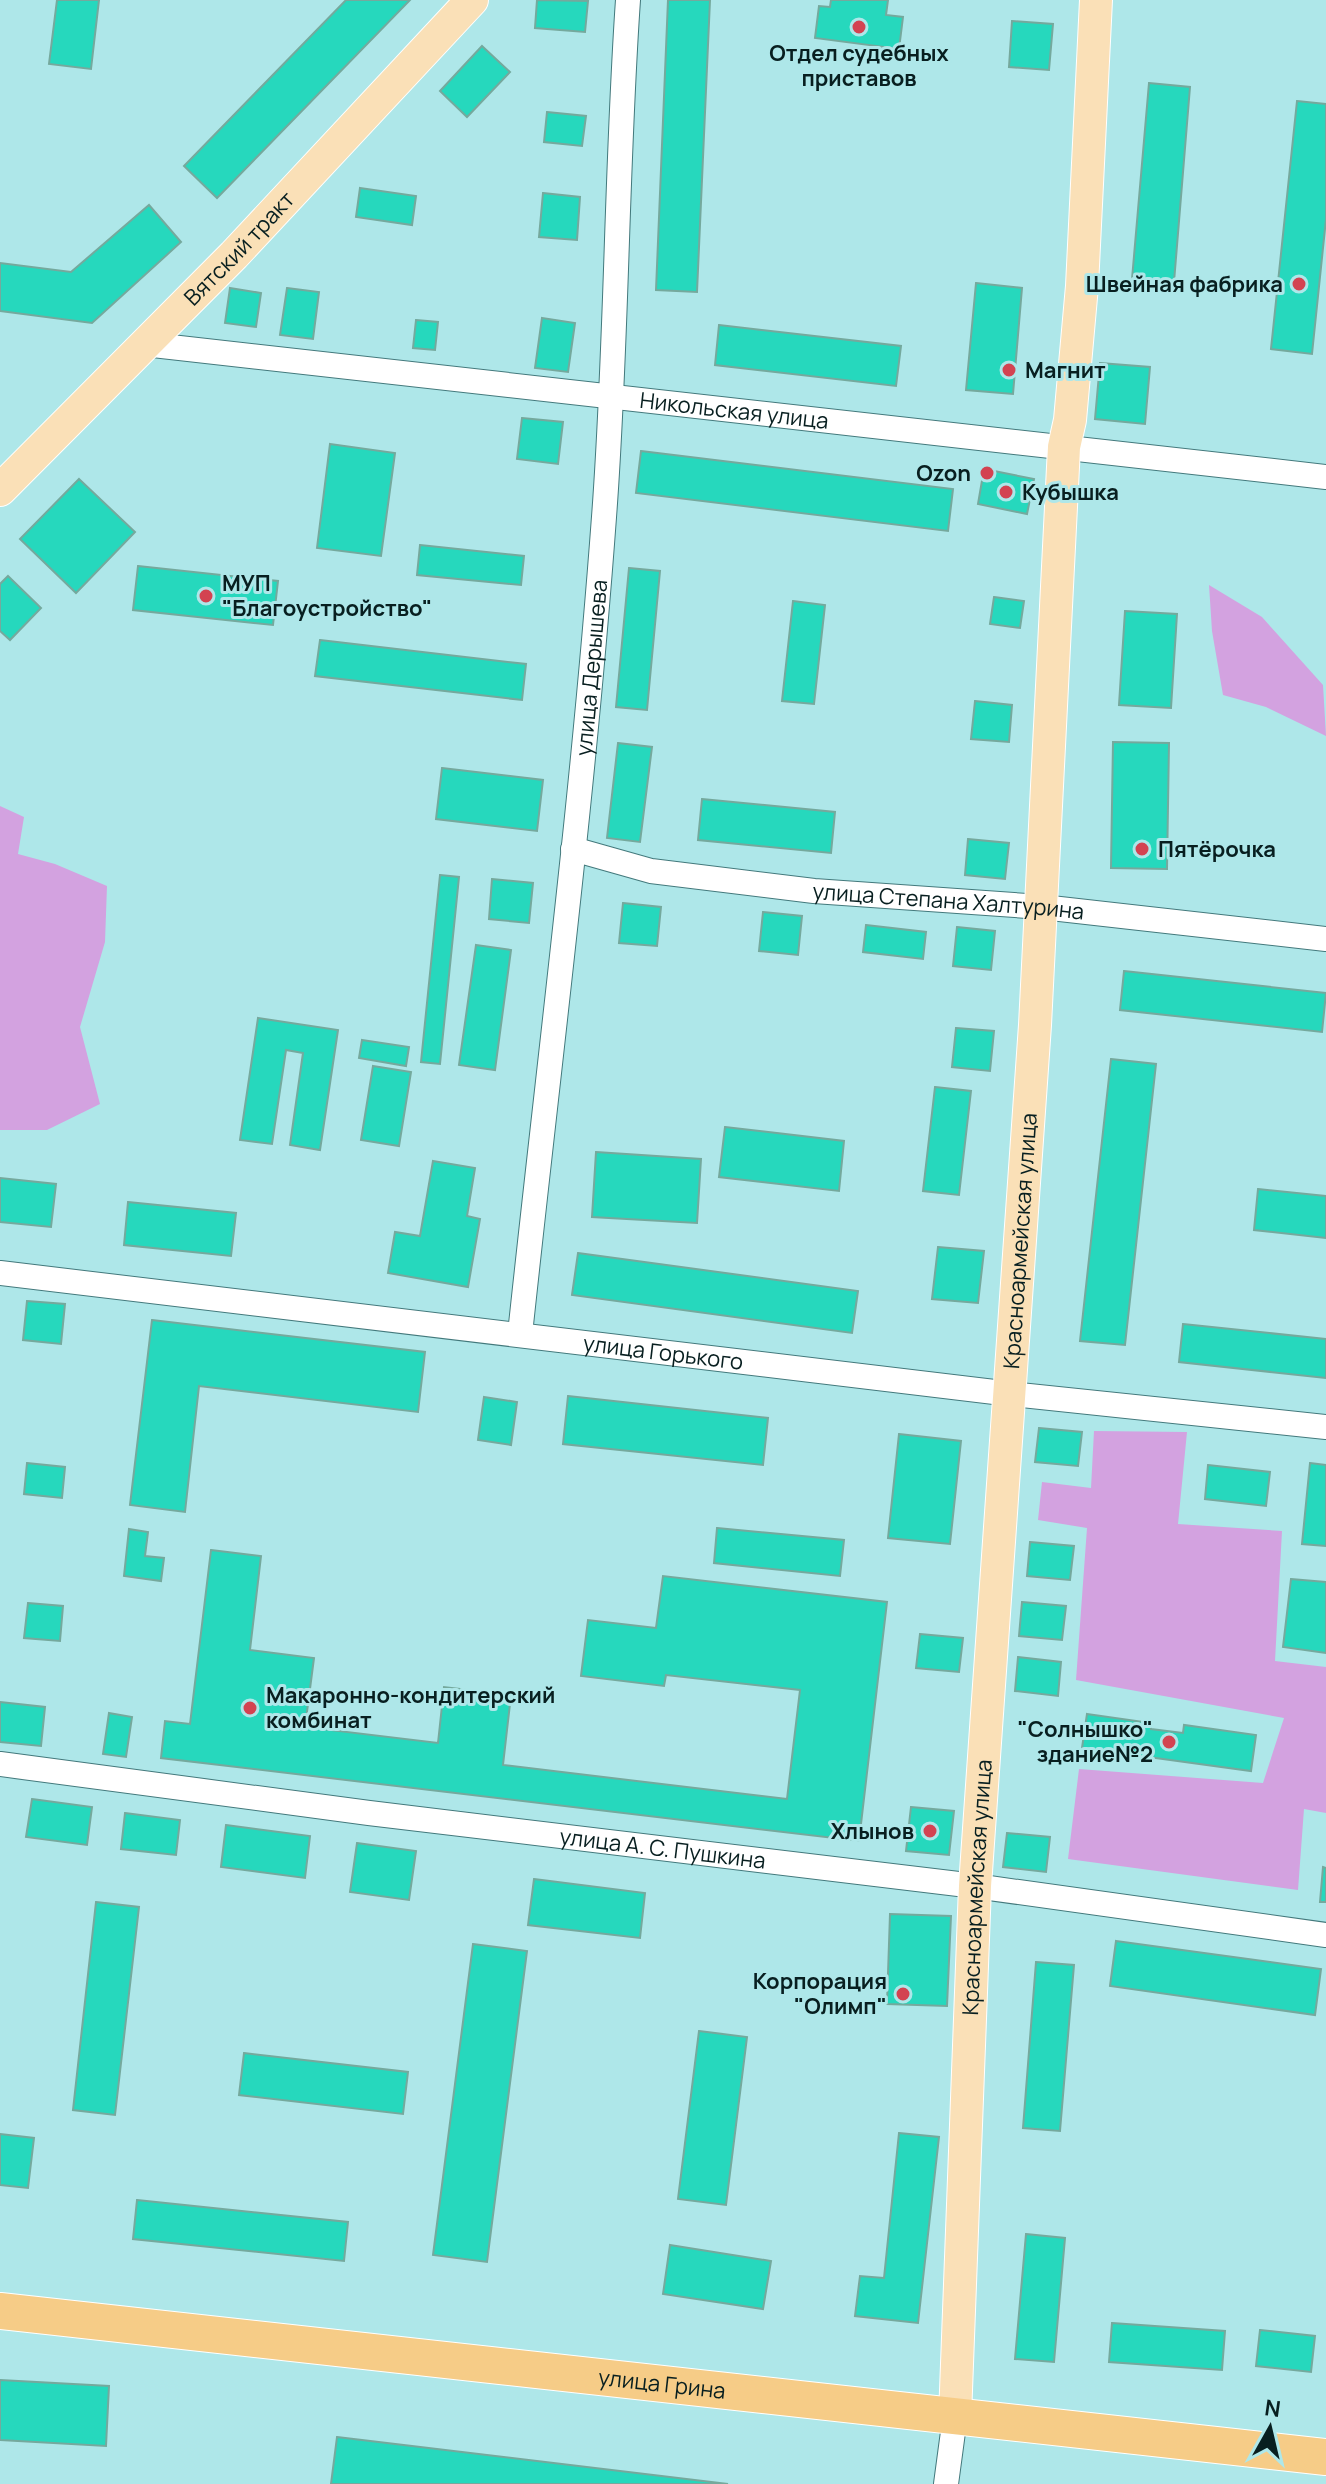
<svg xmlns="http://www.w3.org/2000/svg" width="1326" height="2484" viewBox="0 0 1326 2484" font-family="Manrope,sans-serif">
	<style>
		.green { fill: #d3a2e0 }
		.building { fill: #26d8bd; stroke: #75a99d; stroke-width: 2 }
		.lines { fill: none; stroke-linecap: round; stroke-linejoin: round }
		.minor-casing { stroke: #43797c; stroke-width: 26 }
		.major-casing { stroke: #fff; stroke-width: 34 }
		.highway-casing { stroke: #fff; stroke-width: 38 }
		.minor { stroke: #fff; stroke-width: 24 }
		.major { stroke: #fae0b7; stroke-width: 32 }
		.highway { stroke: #f6cc87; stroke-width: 36 }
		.poi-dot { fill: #d34351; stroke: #aee7e9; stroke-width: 3 }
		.labels { text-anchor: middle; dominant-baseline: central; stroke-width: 6; stroke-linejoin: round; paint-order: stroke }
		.poi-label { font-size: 22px; font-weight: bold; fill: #081f20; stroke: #aee7e9; text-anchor: end }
		.street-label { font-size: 22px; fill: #081f20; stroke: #aee7e9 }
	</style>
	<rect width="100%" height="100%" fill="#aee7e9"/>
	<g class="green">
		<polygon points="1209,585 1262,617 1323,685 1326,736 1266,707 1223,695 1212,631"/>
		<polygon points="0,806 24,817 18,854 55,864 107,886 105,942 80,1027 100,1104 47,1130 0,1130"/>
		<polygon points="1094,1431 1187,1432 1178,1524 1282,1531 1275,1661 1326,1667 1326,1813 1304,1809 1298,1890 1068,1859 1079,1769 1263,1783 1284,1718 1076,1680 1087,1528 1038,1520 1042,1482 1091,1488"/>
	</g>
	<g class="building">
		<polygon points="57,0 99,0 91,69 49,64"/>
		<polygon points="346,0 410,0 217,198 184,166"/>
		<polygon points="537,0 588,1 585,32 535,28"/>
		<polygon points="668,0 710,0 697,292 656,290"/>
		<polygon points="831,0 888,0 886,15 903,17 899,49 815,38 819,6 830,7"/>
		<polygon points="1012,21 1053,24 1049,70 1009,67"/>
		<polygon points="482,46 510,72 467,117 440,91"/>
		<polygon points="1149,83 1190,87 1174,282 1132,279"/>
		<polygon points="1297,101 1326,104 1326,219 1312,354 1271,349"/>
		<polygon points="547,112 586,116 582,146 544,142"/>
		<polygon points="360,188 416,196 412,225 356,217"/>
		<polygon points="543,193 580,197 577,240 539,237"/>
		<polygon points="149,205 181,242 92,323 0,311 0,263 71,272"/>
		<polygon points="976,283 1022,288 1013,394 966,390"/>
		<polygon points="230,288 261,293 256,327 225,323"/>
		<polygon points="287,288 319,292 313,339 280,335"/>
		<polygon points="542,318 575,323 568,372 535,368"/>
		<polygon points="416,320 438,322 435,350 413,348"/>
		<polygon points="719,325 901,346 896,386 715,365"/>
		<polygon points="1100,363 1150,367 1145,424 1095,419"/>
		<polygon points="522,418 563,422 558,464 517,459"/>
		<polygon points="330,444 395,453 381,556 317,548"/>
		<polygon points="641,451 953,489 948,531 636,493"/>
		<polygon points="984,469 1034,479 1027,514 978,504"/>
		<polygon points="79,479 135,532 76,593 20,539"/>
		<polygon points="420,545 524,556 521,585 417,575"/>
		<polygon points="138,566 278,581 273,625 133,610"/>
		<polygon points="629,568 660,571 647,710 616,707"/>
		<polygon points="8,576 41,608 10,640 0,631 0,584"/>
		<polygon points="994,597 1024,601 1020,628 990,624"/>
		<polygon points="793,601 825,605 814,704 782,701"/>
		<polygon points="1125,611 1177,614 1171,708 1119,705"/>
		<polygon points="320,640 526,664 522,700 315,676"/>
		<polygon points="975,701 1012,705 1009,742 971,739"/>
		<polygon points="1113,742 1169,743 1167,869 1111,868"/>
		<polygon points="618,743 652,747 640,842 607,838"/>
		<polygon points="442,768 543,780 537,831 436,819"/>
		<polygon points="702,799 835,812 831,853 698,840"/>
		<polygon points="968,839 1009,843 1005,879 965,875"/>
		<polygon points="440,875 459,877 440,1064 421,1062"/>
		<polygon points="492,879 533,883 529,923 489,919"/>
		<polygon points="623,903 661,907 657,946 619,943"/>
		<polygon points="763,912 802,916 798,955 759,951"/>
		<polygon points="866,925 926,932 923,959 863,952"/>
		<polygon points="957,927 995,931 991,970 953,966"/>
		<polygon points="476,945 511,950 495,1070 459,1065"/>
		<polygon points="1124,971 1326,993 1322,1032 1120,1010"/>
		<polygon points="258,1018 338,1030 320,1150 290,1145 303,1053 286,1050 272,1144 240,1140"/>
		<polygon points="956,1028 994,1031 990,1071 952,1067"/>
		<polygon points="362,1040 409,1047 406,1066 359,1058"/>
		<polygon points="1111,1059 1156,1064 1125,1345 1080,1341"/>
		<polygon points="373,1066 411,1072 399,1146 361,1140"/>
		<polygon points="935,1087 971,1091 959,1195 923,1191"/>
		<polygon points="725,1127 844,1141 839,1191 719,1177"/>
		<polygon points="596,1152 701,1159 697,1223 592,1217"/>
		<polygon points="433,1161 475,1168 467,1216 480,1219 468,1287 388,1273 395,1232 420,1236"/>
		<polygon points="0,1178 56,1184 51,1227 0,1222"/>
		<polygon points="1258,1189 1326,1196 1326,1238 1254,1230"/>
		<polygon points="128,1202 236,1213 231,1256 124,1245"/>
		<polygon points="938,1247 984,1251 978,1303 932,1299"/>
		<polygon points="578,1253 858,1291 852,1333 572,1295"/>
		<polygon points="27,1301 65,1304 61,1344 23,1340"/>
		<polygon points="152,1320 425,1352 418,1412 199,1386 185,1512 130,1505"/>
		<polygon points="1183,1324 1326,1339 1326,1378 1179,1362"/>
		<polygon points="568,1396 768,1418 763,1465 563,1444"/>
		<polygon points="484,1397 517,1402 511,1445 478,1440"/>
		<polygon points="1039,1428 1082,1432 1078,1466 1035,1462"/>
		<polygon points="899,1434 961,1441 950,1544 888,1538"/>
		<polygon points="27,1463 65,1467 62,1498 24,1494"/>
		<polygon points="1310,1463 1326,1465 1326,1546 1302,1544"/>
		<polygon points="1208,1465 1270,1472 1266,1506 1205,1499"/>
		<polygon points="717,1528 844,1540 840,1576 714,1563"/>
		<polygon points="129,1529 148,1532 145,1556 164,1558 161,1581 124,1576"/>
		<polygon points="1030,1542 1074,1546 1070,1580 1027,1576"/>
		<polygon points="211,1550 261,1556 250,1650 314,1658 305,1727 438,1743 444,1687 511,1695 503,1765 787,1799 800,1690 666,1675 664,1686 581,1676 588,1620 656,1628 663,1576 887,1602 859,1841 161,1758 165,1721 190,1724"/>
		<polygon points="1291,1579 1326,1582 1326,1653 1283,1647"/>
		<polygon points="1022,1602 1066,1606 1062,1640 1019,1636"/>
		<polygon points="28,1603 63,1606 60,1641 24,1638"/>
		<polygon points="920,1634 963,1638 959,1672 916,1668"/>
		<polygon points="1018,1657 1061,1662 1058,1696 1015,1691"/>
		<polygon points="0,1702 45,1707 41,1746 0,1742"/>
		<polygon points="109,1713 132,1717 126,1757 103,1754"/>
		<polygon points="1087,1714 1151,1723 1151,1729 1183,1733 1184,1725 1256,1735 1251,1771 1082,1748"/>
		<polygon points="32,1799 92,1807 87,1845 26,1837"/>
		<polygon points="911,1807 954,1811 949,1855 906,1851"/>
		<polygon points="125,1813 180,1820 176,1855 121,1849"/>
		<polygon points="226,1825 310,1836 305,1878 221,1867"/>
		<polygon points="1007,1833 1050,1837 1046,1872 1003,1867"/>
		<polygon points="357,1843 416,1851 409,1900 350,1892"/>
		<polygon points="1323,1867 1326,1868 1326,1902 1320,1902"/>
		<polygon points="534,1879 645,1893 640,1938 528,1925"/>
		<polygon points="96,1902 139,1907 115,2115 73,2110"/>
		<polygon points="890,1914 951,1916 947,2006 887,2004"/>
		<polygon points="1116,1941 1321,1969 1315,2015 1110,1986"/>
		<polygon points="473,1944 527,1951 487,2262 433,2255"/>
		<polygon points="1036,1962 1074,1965 1060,2131 1023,2128"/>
		<polygon points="699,2031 747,2037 726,2205 678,2199"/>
		<polygon points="244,2053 408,2072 403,2114 239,2095"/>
		<polygon points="899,2133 939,2137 918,2323 855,2316 860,2276 884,2278"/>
		<polygon points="0,2134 34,2138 28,2188 0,2185"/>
		<polygon points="137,2200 348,2222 344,2261 133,2239"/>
		<polygon points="1026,2234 1065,2238 1054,2362 1015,2359"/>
		<polygon points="670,2245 771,2261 763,2309 663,2294"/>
		<polygon points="1112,2323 1225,2331 1222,2370 1109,2362"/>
		<polygon points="1260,2330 1315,2336 1311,2372 1256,2366"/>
		<polygon points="0,2380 109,2386 106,2446 0,2440"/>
		<polygon points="337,2437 728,2484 331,2484"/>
	</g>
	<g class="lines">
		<g class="minor-casing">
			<g id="minor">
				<path id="s1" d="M144 344 1326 477"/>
				<path id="s2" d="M573 849 651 871 814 891 1042 907 1326 939"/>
				<path id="s3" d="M0 1273 1011 1394 1326 1427"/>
				<path id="s4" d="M520 1334C549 1062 584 790 604 517 617 345 616 172 628 0"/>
				<path id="s5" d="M0 1764 369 1813 975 1886 1326 1935"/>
				<polyline points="946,2484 955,2417"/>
			</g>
		</g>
		<g class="major-casing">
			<g id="major">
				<path id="s6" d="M0 490 234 255 472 0"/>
				<path id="s7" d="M955 2417 975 1886 1035 1025 1064 447 1070 420 1082 286 1096 0"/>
			</g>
		</g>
		<g class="highway-casing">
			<g id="highway">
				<path id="s8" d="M0 2311 1326 2457"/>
			</g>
		</g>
		<use href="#minor" class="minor"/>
		<use href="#major" class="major"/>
		<use href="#highway" class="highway"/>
	</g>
	<g class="poi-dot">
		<circle cx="859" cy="27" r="8"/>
		<circle cx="1299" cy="284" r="8"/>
		<circle cx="1009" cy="370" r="8"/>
		<circle cx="987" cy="473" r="8"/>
		<circle cx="1006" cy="492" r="8"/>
		<circle cx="206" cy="596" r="8"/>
		<circle cx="1142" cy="849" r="8"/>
		<circle cx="250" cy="1708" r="8"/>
		<circle cx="1169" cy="1742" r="8"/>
		<circle cx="930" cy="1831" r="8"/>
		<circle cx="903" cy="1994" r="8"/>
	</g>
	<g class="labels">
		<g class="poi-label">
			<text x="859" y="53" text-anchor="middle">Отдел судебных<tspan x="859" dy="25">приставов</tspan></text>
			<text x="1283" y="284">Швейная фабрика</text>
			<text x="1025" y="370" text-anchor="start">Магнит</text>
			<text x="971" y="473">Ozon</text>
			<text x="1022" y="492" text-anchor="start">Кубышка</text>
			<text x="222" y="583" text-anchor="start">МУП<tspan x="222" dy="25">"Благоустройство"</tspan></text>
			<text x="1158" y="849" text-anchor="start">Пятёрочка</text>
			<text x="266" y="1695" text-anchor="start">Макаронно-кондитерский<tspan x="266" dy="25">комбинат</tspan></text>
			<text x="1153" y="1729">"Солнышко"<tspan x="1153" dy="25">здание№2</tspan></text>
			<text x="914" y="1831">Хлынов</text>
			<text x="887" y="1981">Корпорация<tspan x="887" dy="25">"Олимп"</tspan></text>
		</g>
		<g class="street-label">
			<text stroke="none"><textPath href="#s6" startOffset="340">Вятский тракт</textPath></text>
			<text stroke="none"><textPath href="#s1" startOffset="594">Никольская улица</textPath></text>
			<text stroke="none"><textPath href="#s4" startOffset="670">улица Дерышева</textPath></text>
			<text stroke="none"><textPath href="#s2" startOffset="380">улица Степана Халтурина</textPath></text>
			<text stroke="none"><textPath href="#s7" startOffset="1178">Красноармейская улица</textPath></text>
			<text stroke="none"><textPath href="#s3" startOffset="668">улица Горького</textPath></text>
			<text stroke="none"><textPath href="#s5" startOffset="668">улица А. С. Пушкина</textPath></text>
			<text stroke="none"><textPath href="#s7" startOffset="530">Красноармейская улица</textPath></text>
			<text stroke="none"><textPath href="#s8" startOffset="666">улица Грина</textPath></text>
		</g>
	</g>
	<g transform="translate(1270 2428) rotate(8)" stroke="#aee7e9" stroke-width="6" paint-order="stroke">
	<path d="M0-6L14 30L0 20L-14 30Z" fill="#081f20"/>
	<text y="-12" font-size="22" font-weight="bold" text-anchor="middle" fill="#081f20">N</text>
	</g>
</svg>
